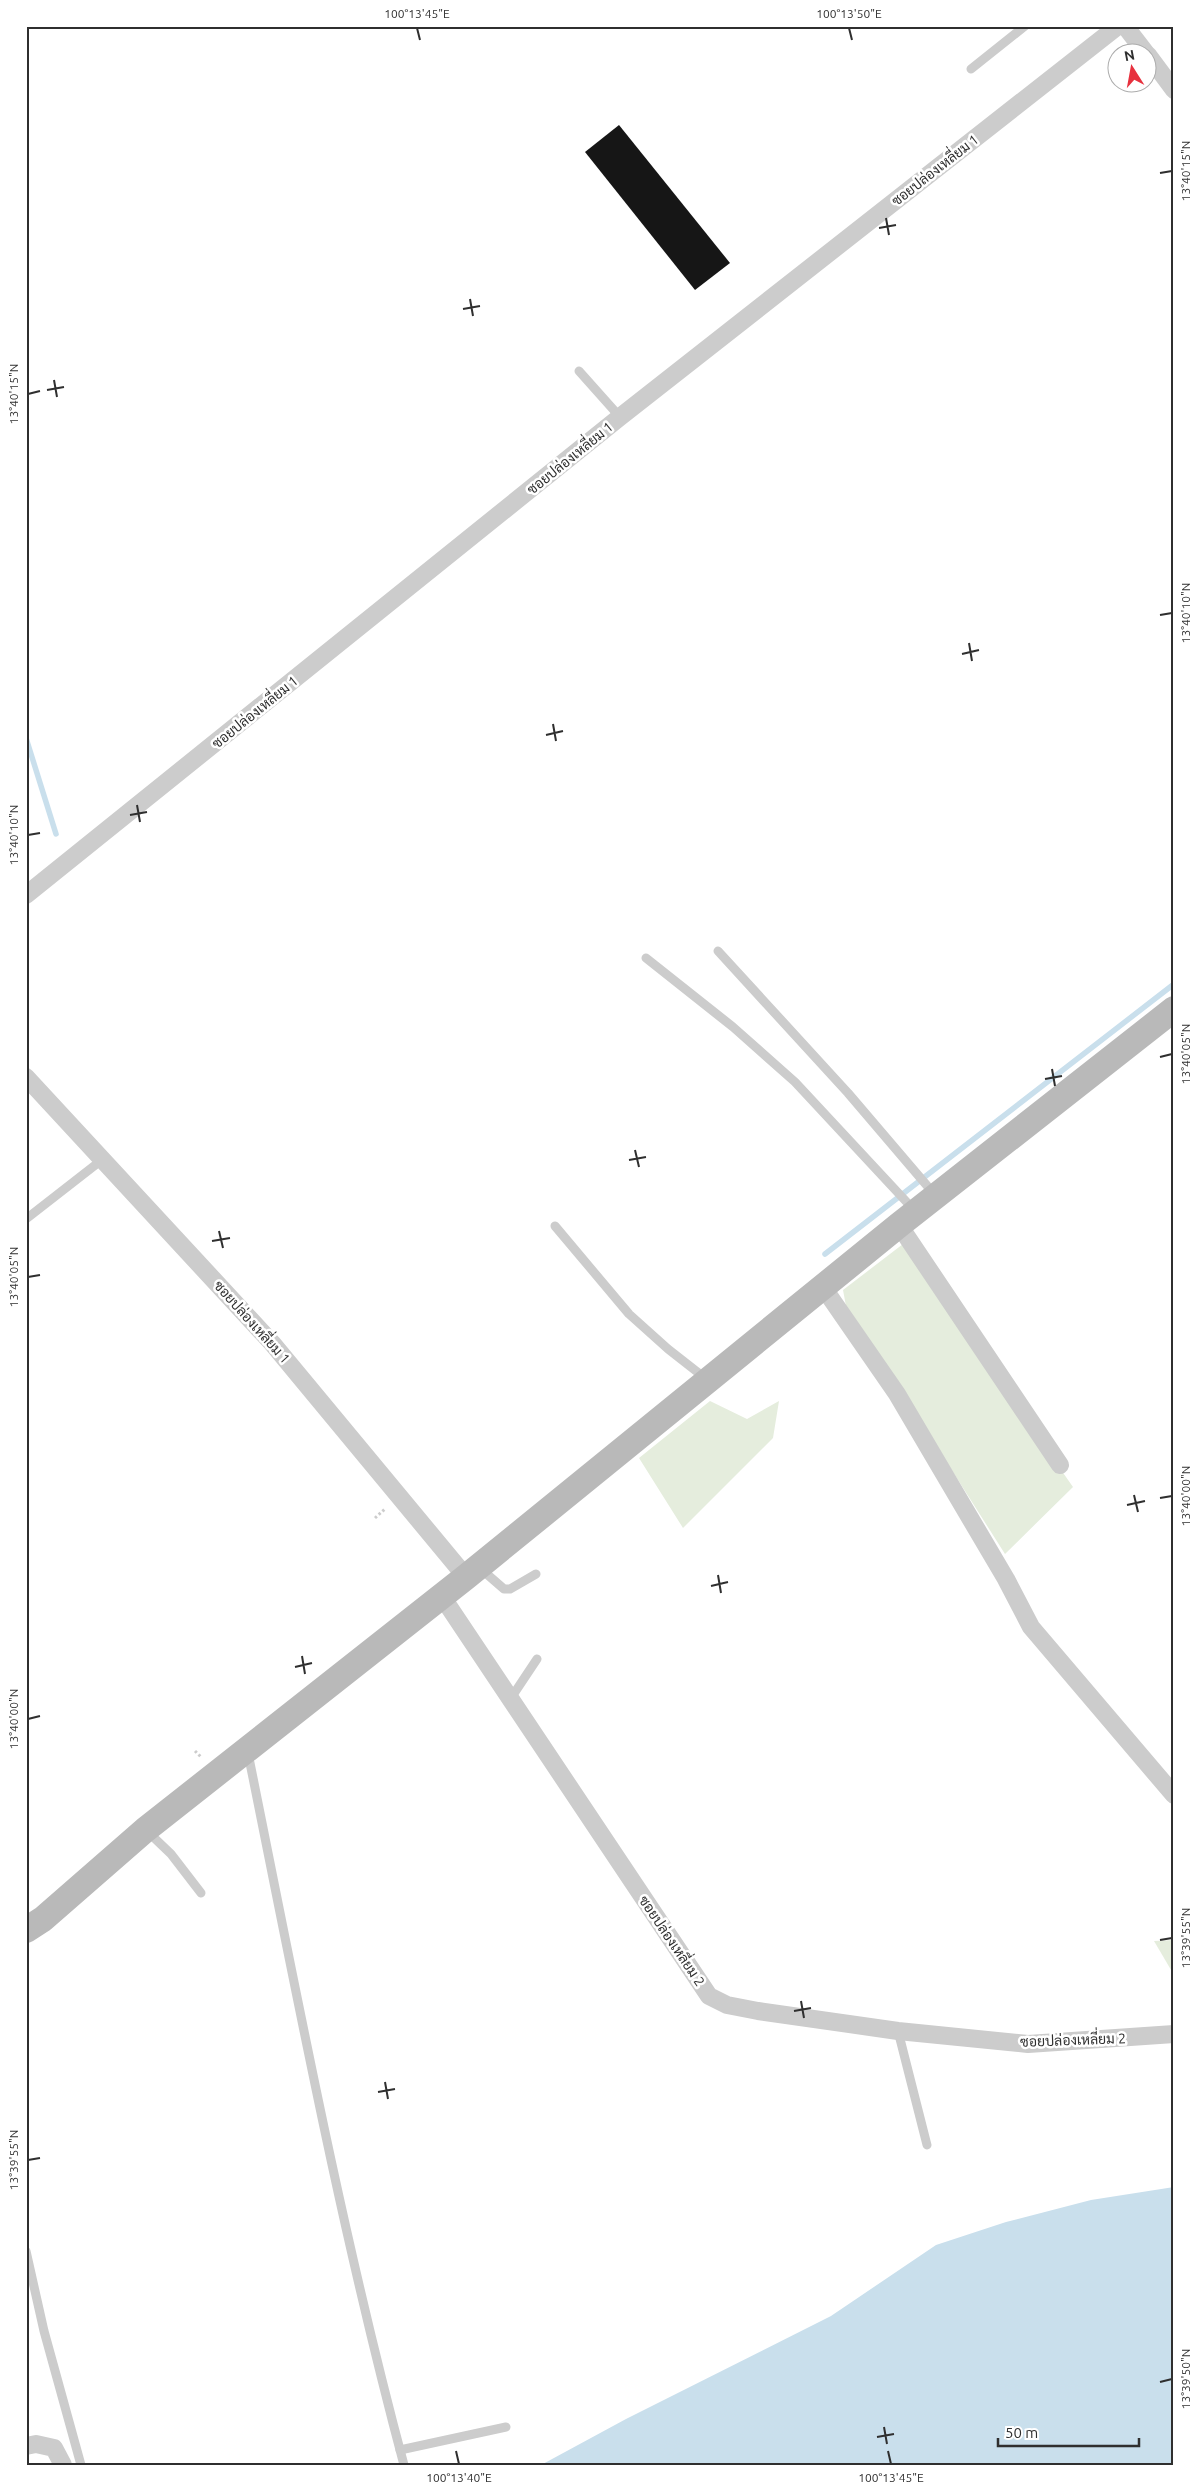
<svg xmlns="http://www.w3.org/2000/svg" width="1200" height="2491" viewBox="0 0 1200 2491" font-family="Ubuntu,Sarabun,sans-serif">
	<style>
		.green { fill: #e5eddd }
		.water { fill: #c9dfec }
		.lines { fill: none; stroke-linecap: round; stroke-linejoin: round }
		.stream { stroke: #c9dfec; stroke-width: 5.5 }
		.building { fill: #161616 }
		.path { stroke: #ccc; stroke-width: 3; stroke-dasharray: 2.5 2.5; stroke-linecap: butt }
		.lane { stroke: #ccc; stroke-width: 9 }
		.street { stroke: #ccc; stroke-width: 18 }
		.secondary { stroke: #b9b9b9; stroke-width: 26 }
		.ticks { fill: none; stroke: #2f2f2f; stroke-width: 2 }
		.labels { text-anchor: middle; dominant-baseline: central; stroke-width: 5; stroke-linejoin: round; paint-order: stroke }
		.street-label { font-size: 14px; fill: #2f2f2f; stroke: #fff }
		.neatline { fill: none; stroke: #2f2f2f; stroke-width: 2 }
		.ticks-label { font-size: 12px; text-anchor: middle; fill: #2f2f2f }
	</style>
	<rect width="100%" height="100%" fill="#fff"/>
	<g class="green">
		<polygon points="903,1244 1073,1487 1005,1554 868,1338 846,1306 843,1290"/>
		<polygon points="710,1401 747,1419 779,1401 773,1438 683,1528 639,1458"/>
		<polygon points="1174,1940 1174,1975 1154,1941"/>
	</g>
	<polygon class="water" points="1174,2187 1174,2465 541,2465 626,2419 831,2316 936,2245 1006,2222 1091,2200"/>
	<g class="lines">
		<g class="stream">
			<polyline points="26,738 56,834"/>
			<polyline points="825,1254 1174,984"/>
		</g>
	</g>
	<polygon class="building" points="619,125 730,263 695,290 585,152"/>
	<g class="lines">
		<g class="path">
			<polyline points="375,1518 386,1508"/>
			<polyline points="195,1751 202,1758"/>
		</g>
		<g class="lane">
			<polyline points="971,69 1025,26"/>
			<polyline points="579,371 620,417"/>
			<polyline points="718,951 848,1093 935,1195"/>
			<polyline points="646,958 733,1027 795,1082 915,1211"/>
			<polyline points="26,1219 103,1159"/>
			<polyline points="555,1226 629,1314 668,1349 705,1378"/>
			<polyline points="481,1569 504,1589 510,1589 536,1574"/>
			<polyline points="511,1698 537,1659"/>
			<path d="M248 1753C296 1991 341 2230 404 2465"/>
			<polyline points="147,1831 171,1854 201,1893"/>
			<polyline points="898,2031 927,2145"/>
			<polyline points="26,2251 44,2331 81,2465"/>
			<polyline points="400,2450 506,2427"/>
		</g>
		<g class="street">
			<polyline points="1125,26 1145,52"/>
			<polyline points="1148,55 1174,90"/>
			<polyline points="26,895 620,417 1118,26"/>
			<polyline points="26,1077 272,1343 466,1577"/>
			<polyline points="899,1225 1060,1465"/>
			<polyline points="823,1287 897,1394 1006,1579 1031,1627 1174,1795"/>
			<polyline points="441,1595 709,1996 727,2005 758,2011 898,2031 1028,2044 1174,2034"/>
			<polyline points="26,2446 36,2444 54,2448 63,2465"/>
		</g>
		<polyline class="secondary" points="26,1930 43,1919 145,1830 466,1577 899,1225 1174,1009"/>
	</g>
	<path class="ticks" d="M417 28 420 40M849 28 852 40M1160 173 1172 171M886 218 889 235M879 228 896 225M470 299 473 316M463 309 480 306M54 380 57 397M47 390 64 387M28 394 40 391M1160 615 1172 613M969 643 972 661M962 654 979 650M553 724 556 741M546 735 563 731M137 805 140 822M130 815 147 812M28 835 40 833M1160 1057 1172 1054M1052 1069 1055 1086M1045 1079 1062 1076M635 1150 639 1167M629 1160 646 1157M219 1231 223 1248M212 1241 230 1238M28 1277 40 1275M1134 1495 1138 1512M1160 1498 1172 1496M1127 1505 1145 1501M718 1575 721 1593M711 1586 728 1582M302 1656 305 1674M295 1667 312 1663M28 1719 40 1716M1160 1940 1172 1938M801 2001 804 2018M794 2011 811 2008M385 2082 388 2099M378 2092 395 2089M28 2160 40 2158M1160 2382 1172 2379M884 2427 887 2444M877 2437 894 2434M456 2451 459 2464M888 2451 891 2464"/>
	<g class="labels">
		<g class="street-label">
			<text transform="translate(935 170) rotate(-38)">ซอยปล่องเหลี่ยม 1</text>
			<text transform="translate(570 458) rotate(-39)">ซอยปล่องเหลี่ยม 1</text>
			<text transform="translate(255 712) rotate(-39)">ซอยปล่องเหลี่ยม 1</text>
			<text transform="translate(252 1322) rotate(48)">ซอยปล่องเหลี่ยม 1</text>
			<text transform="translate(672 1941) rotate(56)">ซอยปล่องเหลี่ยม 2</text>
			<text transform="translate(1073 2040) rotate(-2)">ซอยปล่องเหลี่ยม 2</text>
		</g>
	</g>
	<rect width="1200" height="2491" fill="none" stroke="#ffffff" stroke-width="55"/>
	<g transform="translate(1132 68) rotate(349)"><circle r="24" fill="#ffffff" stroke="#acacac"/>
	<path d="M0-4L9 19L0 12L-9 19Z" fill="#e7313e"/>
	<text y="-8" font-size="14" font-weight="bold" text-anchor="middle" fill="#2f2f2f">N</text>
	</g>
	<path d="M998 2438v8h141v-8" fill="none" stroke="#2f2f2f" stroke-width="2.5"/>
	<text x="1005" y="2438" font-size="15" fill="#2f2f2f" stroke="#ffffff" stroke-width="4" paint-order="stroke">50 m</text>
	<rect x="28" y="28" width="1144" height="2436" class="neatline"/>
	<g class="ticks-label">
		<text x="417" y="18">100°13'45"E</text>
		<text x="849" y="18">100°13'50"E</text>
		<text transform="translate(1186 171) rotate(-90)" y="4">13°40'15"N</text>
		<text transform="translate(14 394) rotate(-90)" y="4">13°40'15"N</text>
		<text transform="translate(1186 613) rotate(-90)" y="4">13°40'10"N</text>
		<text transform="translate(14 835) rotate(-90)" y="4">13°40'10"N</text>
		<text transform="translate(1186 1054) rotate(-90)" y="4">13°40'05"N</text>
		<text transform="translate(14 1277) rotate(-90)" y="4">13°40'05"N</text>
		<text transform="translate(1186 1496) rotate(-90)" y="4">13°40'00"N</text>
		<text transform="translate(14 1719) rotate(-90)" y="4">13°40'00"N</text>
		<text transform="translate(1186 1938) rotate(-90)" y="4">13°39'55"N</text>
		<text transform="translate(14 2160) rotate(-90)" y="4">13°39'55"N</text>
		<text transform="translate(1186 2379) rotate(-90)" y="4">13°39'50"N</text>
		<text x="459" y="2482">100°13'40"E</text>
		<text x="891" y="2482">100°13'45"E</text>
	</g>
</svg>
